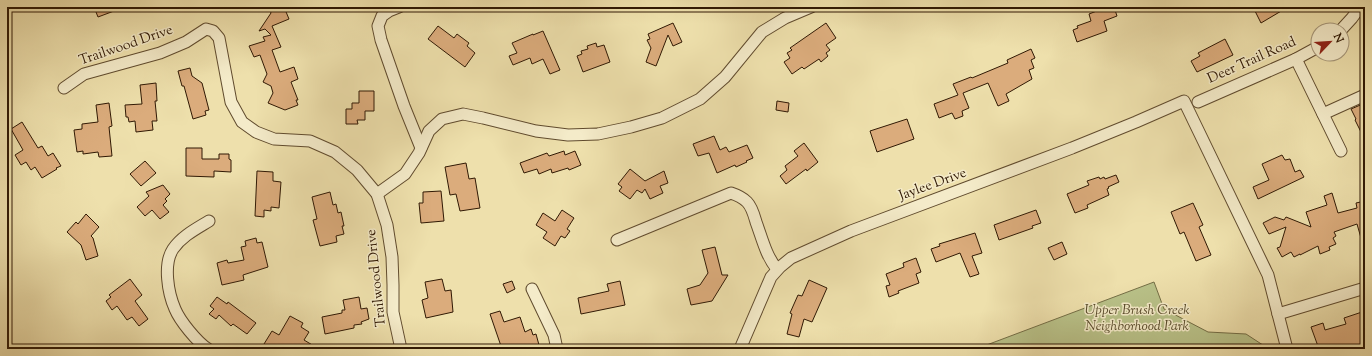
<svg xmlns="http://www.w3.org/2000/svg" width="1372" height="356" viewBox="0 0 1372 356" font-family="'Sorts Mill Goudy',serif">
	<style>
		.green { fill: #b9c289; stroke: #746e46 }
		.building { fill: #dbac7c; stroke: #301904 }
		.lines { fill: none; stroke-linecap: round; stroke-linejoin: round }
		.minor-casing { stroke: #604b2e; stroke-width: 13 }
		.minor { stroke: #f4ebc9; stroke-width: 11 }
		.labels { text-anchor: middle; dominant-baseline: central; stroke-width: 3; stroke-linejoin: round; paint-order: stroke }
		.street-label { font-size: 14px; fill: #301904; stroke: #f4ebc9 }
		.park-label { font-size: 14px; font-style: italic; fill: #594c2c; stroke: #f4ebc9 }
	</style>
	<rect width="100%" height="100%" fill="#eee0ac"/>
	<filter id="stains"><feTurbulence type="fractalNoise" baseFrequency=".005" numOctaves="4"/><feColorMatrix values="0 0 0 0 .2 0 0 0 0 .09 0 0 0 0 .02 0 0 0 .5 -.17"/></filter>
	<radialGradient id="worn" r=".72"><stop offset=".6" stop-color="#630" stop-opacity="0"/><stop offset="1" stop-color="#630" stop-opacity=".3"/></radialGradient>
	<polygon class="green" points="1154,282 1164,309 1208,332 1246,334 1269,349 976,349"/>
	<g class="building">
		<polygon points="94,7 122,7 122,8 98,17"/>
		<polygon points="269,7 284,7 289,19 272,26 281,47 272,50 280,72 294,67 298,79 291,82 298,100 296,100 298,105 285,110 268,103 273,93 271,86 263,82 267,74 260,55 254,57 249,46 265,41 263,37 271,35 265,29 259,31 271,13"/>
		<polygon points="1107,7 1114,7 1117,16 1104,21 1107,31 1077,42 1073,30 1078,28 1077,26 1091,21 1089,14"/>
		<polygon points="1253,7 1288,7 1261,23"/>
		<polygon points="673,23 682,42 673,46 668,35 656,66 646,62 651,48 647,40 650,39 648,34"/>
		<polygon points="826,23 836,38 826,45 830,50 826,53 828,56 821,62 819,59 804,69 802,67 792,74 784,62 790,58 787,53 792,50 790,48"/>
		<polygon points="438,26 454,38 457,34 469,43 467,46 475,53 465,67 428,39"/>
		<polygon points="543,31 560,70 550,74 543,59 532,64 530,58 513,65 509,56 517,53 512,43 533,34 533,35"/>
		<polygon points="1225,39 1233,55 1197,72 1191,61 1200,56 1198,53"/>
		<polygon points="596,43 597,47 604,45 610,62 583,72 577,56 582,54 581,51 588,49 587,46"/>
		<polygon points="1031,49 1035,58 1031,60 1034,68 1029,70 1032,79 1006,94 1009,101 998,106 988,83 963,93 969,108 962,111 963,116 955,119 952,113 939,118 934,104 958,95 953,84 971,77 972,78 1008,63 1007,60"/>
		<polygon points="190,68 192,76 202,83 209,110 205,111 206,115 193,119 184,86 182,86 178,71"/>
		<polygon points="156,83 157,101 155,101 157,121 152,121 153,130 136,132 135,121 129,122 128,117 126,117 125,105 142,104 140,85"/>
		<polygon points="359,91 374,91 374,111 365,111 365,120 357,120 358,124 346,124 346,109 352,109 352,103 359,103"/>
		<polygon points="777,101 789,103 788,112 776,110"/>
		<polygon points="109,103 112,126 109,127 112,156 99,157 98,152 83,154 83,151 77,152 74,130 82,129 82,124 98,122 96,105"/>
		<polygon points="1365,103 1365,140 1355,120 1356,119 1351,109"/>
		<polygon points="907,119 914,139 877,152 870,131"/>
		<polygon points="22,122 38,148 42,146 48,156 53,153 61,166 56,168 57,169 42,178 35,167 31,170 26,162 21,165 15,155 23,150 11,129"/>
		<polygon points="714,136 720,150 726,147 729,152 747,145 753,158 746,161 747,162 736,167 735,165 717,173 709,153 698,156 693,144"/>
		<polygon points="804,143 818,162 807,171 806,169 786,184 780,176 787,170 785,166 798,156 794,151"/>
		<polygon points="186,148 202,148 202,159 219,159 219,154 229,154 229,159 231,160 231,172 214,171 214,177 186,176"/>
		<polygon points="564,151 565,155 575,151 581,165 569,170 568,168 552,173 551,169 539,174 537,169 524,173 520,163 547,153 549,156"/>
		<polygon points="1282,155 1285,160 1290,159 1295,172 1300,170 1304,177 1258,199 1253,187 1269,180 1262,164"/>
		<polygon points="145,161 156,173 141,186 130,174"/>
		<polygon points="466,163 469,179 475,178 480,208 460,211 456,194 450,195 445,167"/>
		<polygon points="630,169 645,181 664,171 668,183 660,186 663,193 650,199 645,189 642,193 637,190 630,199 619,191 622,187 618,184"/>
		<polygon points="257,171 273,172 273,181 281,182 279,208 271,207 271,211 264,210 264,217 255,216"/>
		<polygon points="1116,175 1119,182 1108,187 1109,188 1107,189 1109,195 1087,205 1088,208 1075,213 1067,194 1089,185 1087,181 1099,177 1100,179 1104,177 1105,179"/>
		<polygon points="163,185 170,194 165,199 167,201 163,205 169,212 160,219 152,210 145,216 137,207 149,196 146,192"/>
		<polygon points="441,191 444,221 421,223 419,203 423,203 423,192"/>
		<polygon points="330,192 333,205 336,204 338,213 341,212 344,226 342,226 344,234 336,236 337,242 320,246 313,220 317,219 312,197"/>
		<polygon points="1332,193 1338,213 1357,208 1356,203 1365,201 1365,245 1363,245 1357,224 1334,232 1336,236 1333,238 1336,244 1329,247 1330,250 1320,254 1318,246 1300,255 1300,254 1294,257 1291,252 1282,257 1277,248 1280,247 1286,227 1269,234 1263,223 1275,217 1284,220 1286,217 1311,227 1306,212 1327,205 1324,196"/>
		<polygon points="1193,203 1203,225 1199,227 1211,255 1196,261 1184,232 1180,234 1171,212"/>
		<polygon points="562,210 574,218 567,229 570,231 565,238 561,236 555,246 543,238 547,232 536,225 543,213 555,221"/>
		<polygon points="1036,210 1041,223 1032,226 1033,228 999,240 994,225"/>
		<polygon points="86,214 99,227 91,236 93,238 98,256 86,260 81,245 67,232 76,222 78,224"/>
		<polygon points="975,233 982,253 972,256 979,274 970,277 960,253 936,262 931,249 940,246 939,244"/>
		<polygon points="256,238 257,243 262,242 268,267 243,275 244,280 222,285 217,263 227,260 228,263 244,260 241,247 246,246 245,241"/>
		<polygon points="1062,242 1067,254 1054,260 1048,248"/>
		<polygon points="715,247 722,275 728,275 712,301 691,305 687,289 700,285 708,273 702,250"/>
		<polygon points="916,258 921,272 916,274 919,283 898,291 899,293 889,297 886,286 890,285 886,274 904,267 903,263"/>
		<polygon points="130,279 142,295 135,301 148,319 139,326 132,317 127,320 117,306 112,310 106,301 111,297 109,295"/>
		<polygon points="442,279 445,291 451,290 453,312 426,318 422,300 428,298 425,282"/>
		<polygon points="809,280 827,288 812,322 804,319 799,337 787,334 792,314 790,313 798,295 802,296"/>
		<polygon points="512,281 515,289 507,293 503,284"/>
		<polygon points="620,281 625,305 581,314 578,298 609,291 607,284"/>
		<polygon points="217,297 227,304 228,302 256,323 247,334 233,324 231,326 219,315 216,319 209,314 214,309 210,306"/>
		<polygon points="359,297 361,309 367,308 369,319 361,322 362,324 354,325 354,328 325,334 322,317 342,313 342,310 345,310 343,300"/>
		<polygon points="500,311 504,322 520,317 525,332 531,329 533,335 536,334 539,345 534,346 534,349 502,349 490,314"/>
		<polygon points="1365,311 1365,349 1319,349 1311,327 1323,323 1325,330 1346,324 1344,318"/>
		<polygon points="290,316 303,323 301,327 309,332 304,340 319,349 273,349 264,344 272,331 279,335"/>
	</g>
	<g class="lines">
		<g class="minor-casing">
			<g id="minor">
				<polyline points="399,7 389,11 382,16 378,26 381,40 404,106 421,148"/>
				<polyline points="1341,30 1352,18 1360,7"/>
				<polyline points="1296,59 1341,151"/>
				<polyline points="64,88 84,74 160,53 186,42 206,29 213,31 219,38 231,102 242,122 256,132 274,139 310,141 335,152 357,170 377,194 387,225 392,257 393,285 393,312 401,349"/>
				<polyline points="1198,102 1296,59 1318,47"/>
				<polyline points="1323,114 1365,95"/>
				<polyline points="377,194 405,174 419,153 429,131 442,119 463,114 483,118 536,131 568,135 598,134 631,127 662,118 700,99 725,77 762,32 785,18 811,7"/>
				<path d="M617 240 731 193C737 195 742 197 747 202 752 207 754 215 756 222 762 238 766 256 777 269"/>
				<polyline points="532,289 554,335 557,349"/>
				<polyline points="1278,314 1365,288"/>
				<path d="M208 349C197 342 180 321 175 309 168 293 163 264 173 249 182 236 196 229 209 221"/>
				<polyline points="740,349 771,277 780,267 791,258 851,231 1072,148 1136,122 1184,101 1268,275 1287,349"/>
			</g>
		</g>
		<use href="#minor" class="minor"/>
	</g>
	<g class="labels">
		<g class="street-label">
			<text transform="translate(126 46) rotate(-19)">Trailwood Drive</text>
			<text transform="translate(1252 61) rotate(-24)">Deer Trail Road</text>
			<text transform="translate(933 185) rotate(-20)">Jaylee Drive</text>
			<text transform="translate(377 278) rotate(-96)">Trailwood Drive</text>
		</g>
		<g class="park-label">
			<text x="1137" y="311">Upper Brush Creek<tspan x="1137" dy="16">Neighborhood Park</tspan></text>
		</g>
	</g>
	<rect width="1372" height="356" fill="none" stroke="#eee0ac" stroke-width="24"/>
	<rect x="8" y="8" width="1356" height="340" fill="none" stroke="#301904" stroke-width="2"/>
	<rect x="12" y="12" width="1348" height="332" fill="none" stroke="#301904"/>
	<g transform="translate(1330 42) rotate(65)"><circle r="19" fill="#f4ebc9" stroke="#a6977a"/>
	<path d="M0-3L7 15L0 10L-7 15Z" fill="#8f2418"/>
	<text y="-6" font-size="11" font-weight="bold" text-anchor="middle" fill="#301904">N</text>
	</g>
	<rect width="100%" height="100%" filter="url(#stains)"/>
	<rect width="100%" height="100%" fill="url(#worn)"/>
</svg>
